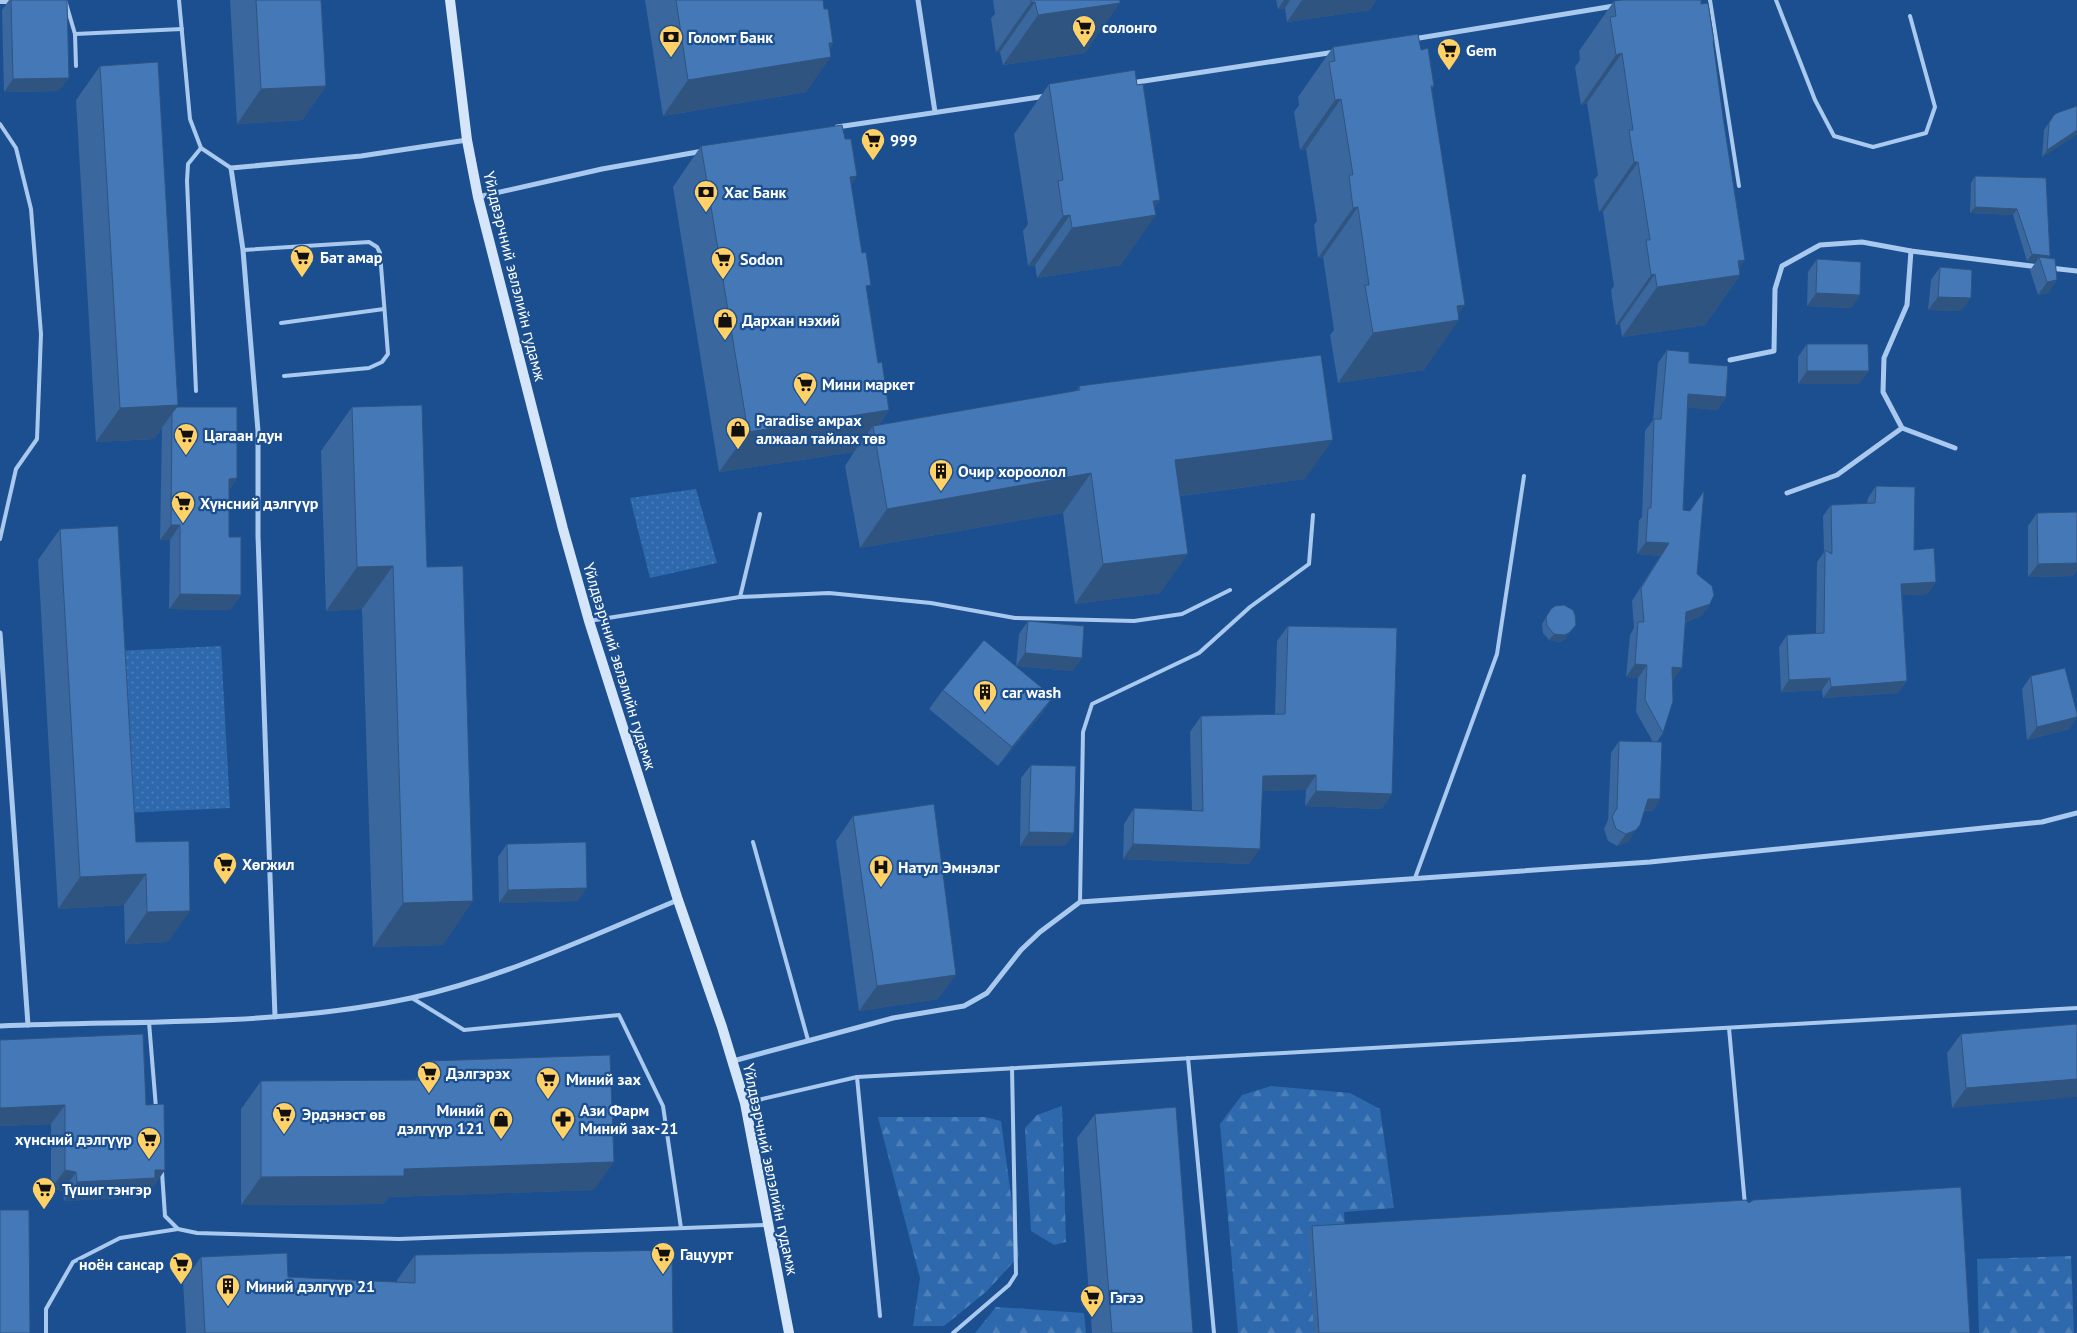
<svg xmlns="http://www.w3.org/2000/svg" width="2077" height="1333" viewBox="0 0 2077 1333" font-family="'PT Sans',sans-serif">
	<style>
		.forest { fill: url(#forest-firs) }
		.park { fill: url(#park-dots) }
		.lines { fill: none; stroke-linecap: round; stroke-linejoin: round }
		.service { stroke: #a9c9ee; stroke-width: 4 }
		.minor { stroke: #a9c9ee; stroke-width: 5 }
		.secondary { stroke: #d6e6fa; stroke-width: 10 }
		.wall { fill: #3a679d }
		.shaded-wall { fill: #305480 }
		.building { fill: #4478b7; stroke: #305480 }
		.labels { text-anchor: middle; dominant-baseline: central; stroke-width: 4.5; stroke-linejoin: round; paint-order: stroke }
		.poi-label { font-size: 16px; font-weight: bold; fill: #fff; stroke: #1b4f8f; text-anchor: start }
		.street-label { font-size: 16px; fill: #fff; stroke: #1b4f8f }
	</style>
	<defs>
		<pattern id="forest-firs" width="22" height="20" patternUnits="userSpaceOnUse" patternTransform="scale(1.25)"><rect width="22" height="20" fill="#2e69ad"/><path d="M5 1l3.5 6h-7zM16 11l3.5 6h-7z" fill="#4d80b9"/></pattern>
		<pattern id="park-dots" width="8" height="8" patternUnits="userSpaceOnUse" patternTransform="scale(1.25)"><rect width="8" height="8" fill="#2e69ad"/><path d="M2 2h.1M6 6h.1" fill="none" stroke="#4d80b9" stroke-width="1.8" stroke-linecap="round"/></pattern>
	</defs>
	<rect width="100%" height="100%" fill="#1b4f8f"/>
	<g class="forest">
		<polygon points="1271,1086 1350,1093 1380,1109 1394,1208 1344,1212 1351,1333 1238,1333 1220,1124 1242,1095"/>
		<polygon points="1062,1106 1066,1242 1054,1245 1031,1231 1025,1128 1037,1115"/>
		<polygon points="878,1117 985,1117 1001,1121 1019,1256 987,1291 944,1326 913,1326 920,1278"/>
		<polygon points="2071,1256 2074,1333 1979,1333 1977,1259"/>
		<polygon points="996,1307 1084,1313 1086,1333 975,1333"/>
	</g>
	<g class="park">
		<polygon points="696,489 717,563 650,578 630,498"/>
		<polygon points="221,646 230,808 124,813 115,651"/>
	</g>
	<g class="lines">
		<g class="service">
			<polyline points="65,0 75,34 76,66"/>
			<polyline points="179,0 190,119 201,148 231,168"/>
			<polyline points="1710,0 1739,186"/>
			<polyline points="1776,0 1815,100 1834,136 1873,147 1926,133 1935,107 1910,16"/>
			<polyline points="0,2 10,2"/>
			<polyline points="75,34 182,29"/>
			<polyline points="0,124 16,148 31,209 41,334 37,439 16,469 0,539"/>
			<polyline points="243,250 369,242 377,247 380,253 388,354 382,362 369,368 284,376"/>
			<polyline points="281,323 384,309"/>
			<polyline points="196,391 187,181 188,164 201,148"/>
			<polyline points="740,597 760,514"/>
			<polyline points="589,621 740,597 829,593 931,603 1015,618 1134,621 1182,614 1230,590"/>
			<polyline points="753,842 808,1040"/>
			<polyline points="1415,878 1497,654 1524,476"/>
			<polyline points="1080,902 1083,732 1092,704 1199,653 1250,607 1309,564 1313,515"/>
			<polyline points="412,998 464,1030 619,1015 663,1106 681,1228"/>
			<polyline points="149,1022 156,1108"/>
			<polyline points="1729,1028 1745,1205"/>
			<polyline points="1188,1058 1214,1333"/>
			<polyline points="857,1077 880,1316"/>
			<polyline points="745,1103 857,1077 2077,1008"/>
			<polyline points="162,1172 165,1216 178,1229 197,1233 399,1239 767,1225"/>
			<polyline points="46,1333 46,1309 73,1262 120,1238 178,1229"/>
			<polyline points="953,1333 1009,1285 1016,1274 1012,1068"/>
		</g>
		<g class="minor">
			<polyline points="918,0 935,112"/>
			<polyline points="1413,39 1614,6"/>
			<polyline points="1131,83 1335,52"/>
			<polyline points="837,127 1046,96"/>
			<polyline points="478,197 602,169 703,151"/>
			<polyline points="1911,251 1907,305 1884,358 1883,392 1902,428 1955,448"/>
			<polyline points="2050,268 2077,271"/>
			<polyline points="1730,360 1774,351 1775,289 1782,266 1820,245 1862,242 1911,251 2039,267"/>
			<polyline points="1787,493 1837,475 1902,428"/>
			<polyline points="0,633 28,1025"/>
			<polyline points="275,1017 258,536 258,431 243,250 231,168 361,156 467,140"/>
			<path d="M0 1026C137 1020 277 1027 411 998 503 978 591 936 678 900"/>
			<polyline points="733,1061 893,1018 964,1006 987,993 1021,950 1040,932 1080,902 1650,862 2042,822 2077,813"/>
		</g>
		<polyline class="secondary" points="450,0 467,140 478,197 563,529 589,621 678,900 722,1027 745,1103 789,1333"/>
	</g>
	<g class="wall">
		<polygon points="9,0 67,0 59,91 4,92 2,10"/>
		<polygon points="230,0 321,0 326,86 302,120 237,124"/>
		<polygon points="645,0 823,0 824,9 833,43 806,92 663,116"/>
		<polygon points="993,0 1120,0 1085,53 1003,65 1000,52 996,52 991,18 995,14"/>
		<polygon points="1276,0 1376,0 1370,10 1287,22 1285,8 1278,9"/>
		<polygon points="1614,1 1701,4 1713,42 1740,275 1705,325 1622,337 1620,324 1616,325 1611,290 1614,286 1603,212 1599,212 1594,180 1598,175 1587,103 1581,105 1575,67 1580,60 1579,51"/>
		<polygon points="1333,47 1421,50 1434,86 1432,88 1458,314 1424,370 1338,383 1330,335 1334,330 1323,257 1318,258 1314,225 1317,221 1306,149 1300,150 1294,112 1299,105 1298,97"/>
		<polygon points="100,66 177,407 237,478 229,490 229,537 241,595 230,610 169,609 170,540 160,540 162,428 154,439 96,442 76,100"/>
		<polygon points="1049,84 1137,85 1160,200 1154,208 1121,265 1037,278 1035,265 1028,266 1023,231 1028,224 1014,134"/>
		<polygon points="2054,115 2077,134 2042,157 2044,130"/>
		<polygon points="845,139 857,176 851,184 878,363 889,410 879,425 1077,391 1079,386 1305,479 1180,496 1160,593 1075,604 1063,513 860,548 845,466 854,452 719,472 673,187 701,146"/>
		<polygon points="1975,176 2046,178 2050,256 2049,258 2057,280 2048,293 2038,295 2030,270 2036,262 2027,261 2013,215 1970,213 1971,183"/>
		<polygon points="1817,259 1860,295 1851,308 1807,306 1808,272"/>
		<polygon points="1940,267 1961,311 1928,310 1931,280"/>
		<polygon points="1807,344 1859,384 1798,384 1798,357"/>
		<polygon points="1667,350 1689,363 1726,397 1717,410 1687,407 1683,510 1690,511 1704,491 1697,574 1710,604 1701,616 1686,622 1673,680 1663,733 1657,742 1660,799 1652,811 1644,811 1628,842 1617,846 1608,841 1604,829 1608,820 1611,753 1619,741 1653,742 1636,712 1638,678 1626,677 1630,635 1634,628 1632,601 1660,556 1637,554 1639,520 1642,517 1645,431 1653,420 1658,363"/>
		<polygon points="352,407 427,567 443,945 373,947 362,609 326,611 321,451"/>
		<polygon points="1876,486 1914,550 1928,594 1902,595 1907,681 1898,693 1823,698 1822,690 1781,692 1779,647 1787,635 1816,634 1817,562 1824,552 1823,516 1831,505 1867,503 1868,498"/>
		<polygon points="2077,512 2077,570 2073,576 2028,577 2028,526 2037,513"/>
		<polygon points="60,529 136,842 168,942 125,944 124,905 58,909 38,560"/>
		<polygon points="1551,609 1576,625 1564,640 1560,642 1549,640 1543,633 1542,624"/>
		<polygon points="1028,621 1082,658 1072,671 1016,666 1019,634"/>
		<polygon points="1288,626 1382,809 1305,806 1306,790 1262,791 1249,864 1123,859 1124,824 1134,808 1192,810 1190,732 1201,716 1275,714 1277,641"/>
		<polygon points="2031,676 2077,713 2077,717 2069,729 2027,740 2022,689"/>
		<polygon points="943,690 1053,697 1040,716 998,766 929,709"/>
		<polygon points="1031,765 1074,833 1065,846 1020,846 1021,778"/>
		<polygon points="853,816 938,999 859,1011 836,841"/>
		<polygon points="507,844 578,901 499,903 498,857"/>
		<polygon points="2077,1024 1952,1108 1947,1053 1961,1034"/>
		<polygon points="0,1040 146,1105 152,1189 147,1189 142,1197 64,1201 63,1191 51,1189 51,1124 0,1126"/>
		<polygon points="429,1061 594,1190 389,1197 384,1204 241,1205 241,1109 261,1081 415,1080"/>
		<polygon points="1095,1114 1193,1333 1092,1333 1077,1138"/>
		<polygon points="1749,1203 1970,1333 1314,1333 1308,1233 1312,1226"/>
		<polygon points="415,1255 673,1333 186,1333 183,1282 201,1257 288,1277 397,1282 397,1280"/>
	</g>
	<g class="shaded-wall">
		<polygon points="1284,0 1290,0 1285,8 1278,9"/>
		<polygon points="1302,0 1376,0 1370,10 1287,22"/>
		<polygon points="1031,2 1035,2 1000,52 996,52"/>
		<polygon points="1120,3 1085,53 1003,65 1038,15"/>
		<polygon points="829,43 833,43 822,58 831,57 806,92 663,116 688,80"/>
		<polygon points="1622,53 1587,103 1581,105 1616,55"/>
		<polygon points="69,78 59,91 4,92 13,79"/>
		<polygon points="326,86 302,120 237,124 261,89"/>
		<polygon points="1341,99 1306,149 1300,150 1335,100"/>
		<polygon points="2077,130 2077,134 2042,157 2047,150"/>
		<polygon points="1634,162 1638,162 1603,212 1599,212"/>
		<polygon points="857,176 828,217 850,177"/>
		<polygon points="1160,200 1149,216 1156,215 1121,265 1037,278 1072,228 1153,201"/>
		<polygon points="1358,207 1323,257 1318,258 1353,208"/>
		<polygon points="1975,207 2017,209 2013,215 1970,213"/>
		<polygon points="1070,215 1035,265 1028,266 1063,216"/>
		<polygon points="2032,254 2050,256 2046,263 2039,257 2036,262 2027,261"/>
		<polygon points="1745,260 1734,276 1740,275 1705,325 1622,337 1657,287 1738,261"/>
		<polygon points="1655,274 1620,324 1616,325 1651,275"/>
		<polygon points="2057,280 2048,293 2038,295 2047,282"/>
		<polygon points="1816,293 1860,295 1851,308 1807,306"/>
		<polygon points="1938,297 1971,298 1961,311 1928,310"/>
		<polygon points="1465,305 1453,321 1459,320 1424,370 1338,383 1373,333 1457,306"/>
		<polygon points="1807,371 1869,371 1859,384 1798,384"/>
		<polygon points="1688,394 1726,397 1717,410 1679,407"/>
		<polygon points="178,405 154,439 96,442 120,408"/>
		<polygon points="889,410 874,433 873,426 854,452 719,472 748,432"/>
		<polygon points="1333,440 1305,479 1148,500 1175,460"/>
		<polygon points="1091,473 1063,513 860,548 887,509"/>
		<polygon points="237,478 227,494 229,479"/>
		<polygon points="171,525 180,525 170,540 160,540"/>
		<polygon points="1646,542 1669,543 1660,556 1637,554"/>
		<polygon points="1188,554 1160,593 1075,604 1103,564"/>
		<polygon points="2077,563 2077,570 2073,576 2028,577 2038,564"/>
		<polygon points="393,566 362,609 326,611 357,567"/>
		<polygon points="1936,582 1928,594 1893,596 1901,584"/>
		<polygon points="180,594 241,595 230,610 169,609"/>
		<polygon points="1710,604 1701,616 1677,625 1686,612"/>
		<polygon points="1576,625 1564,640 1560,642 1549,640 1554,634"/>
		<polygon points="1025,653 1082,658 1072,671 1016,666"/>
		<polygon points="1635,664 1647,665 1638,678 1626,677"/>
		<polygon points="1672,667 1682,668 1673,680 1663,679"/>
		<polygon points="1830,678 1822,690 1781,692 1789,680"/>
		<polygon points="1907,681 1898,693 1823,698 1831,687"/>
		<polygon points="1053,697 1040,716 998,766 1012,747"/>
		<polygon points="2077,717 2069,729 2027,740 2037,727"/>
		<polygon points="1316,775 1306,790 1252,791 1263,776"/>
		<polygon points="1316,791 1392,794 1382,809 1305,806"/>
		<polygon points="1648,799 1660,799 1652,811 1639,810"/>
		<polygon points="1636,830 1628,842 1617,846 1626,834"/>
		<polygon points="1029,832 1074,833 1065,846 1020,846"/>
		<polygon points="1133,844 1260,849 1249,864 1123,859"/>
		<polygon points="146,874 124,905 58,909 80,877"/>
		<polygon points="587,888 578,901 499,903 508,890"/>
		<polygon points="473,901 443,945 373,947 403,903"/>
		<polygon points="190,911 168,942 125,944 147,912"/>
		<polygon points="956,975 938,999 859,1011 877,986"/>
		<polygon points="2077,1079 2077,1097 1952,1108 1966,1088"/>
		<polygon points="65,1105 51,1124 0,1126 0,1108"/>
		<polygon points="614,1162 594,1190 389,1197 384,1204 241,1205 261,1177 404,1169"/>
		<polygon points="65,1170 76,1172 63,1191 51,1189"/>
		<polygon points="155,1170 165,1170 152,1189 147,1189 142,1197 64,1201 77,1182"/>
	</g>
	<g class="building">
		<polygon points="11,0 67,0 69,78 13,79"/>
		<polygon points="256,0 321,0 326,86 261,89"/>
		<polygon points="676,0 823,0 824,9 828,9 833,43 829,43 831,57 688,80"/>
		<polygon points="1031,0 1120,0 1120,3 1038,15 1035,2 1031,2"/>
		<polygon points="1622,0 1701,0 1701,4 1708,3 1714,41 1713,41 1723,117 1745,260 1738,261 1740,275 1657,287 1655,274 1651,275 1646,240 1650,240 1638,162 1634,162 1629,130 1633,130 1622,53 1616,55 1610,17 1616,16 1614,1"/>
		<polygon points="1418,34 1421,50 1428,48 1434,86 1431,86 1465,305 1457,306 1459,320 1373,333 1365,285 1369,285 1358,207 1353,208 1349,175 1353,175 1341,99 1335,100 1329,62 1335,61 1333,47"/>
		<polygon points="158,62 178,405 120,408 100,66"/>
		<polygon points="1135,70 1137,85 1143,84 1160,200 1153,201 1156,215 1072,228 1070,215 1063,216 1058,181 1063,180 1049,84"/>
		<polygon points="2077,106 2077,130 2047,150 2049,123 2054,115 2057,113"/>
		<polygon points="842,125 845,139 851,139 857,176 850,177 862,253 866,252 871,285 866,286 878,363 882,362 889,410 748,432 701,146"/>
		<polygon points="1975,176 2046,178 2050,256 2032,254 2017,209 1975,207"/>
		<polygon points="2039,257 2055,259 2057,280 2047,282"/>
		<polygon points="1817,259 1861,262 1860,295 1816,293"/>
		<polygon points="1940,267 1972,270 1971,298 1938,297"/>
		<polygon points="1807,344 1868,344 1869,371 1807,371"/>
		<polygon points="1667,350 1689,352 1689,363 1728,366 1726,397 1688,394 1683,510 1690,511 1704,491 1697,574 1712,586 1714,595 1710,604 1686,612 1682,668 1672,667 1673,701 1663,733 1645,700 1647,665 1635,664 1638,622 1644,622 1641,588 1669,543 1646,542 1648,508 1651,508 1654,419 1661,419"/>
		<polygon points="1321,355 1333,440 1175,460 1188,554 1103,564 1091,473 887,509 873,426 1080,390 1079,386"/>
		<polygon points="422,405 427,567 463,566 473,901 403,903 393,566 357,567 352,407"/>
		<polygon points="177,407 237,407 237,478 229,479 229,537 241,537 241,595 180,594 180,525 171,525 172,413"/>
		<polygon points="1876,486 1915,487 1914,550 1934,548 1936,582 1901,584 1907,681 1831,687 1830,678 1789,680 1787,635 1824,633 1825,550 1832,554 1831,505 1875,503"/>
		<polygon points="2077,512 2077,563 2038,564 2037,513"/>
		<polygon points="118,526 136,842 189,841 190,911 147,912 146,874 80,877 60,529"/>
		<polygon points="1564,605 1573,610 1575,615 1576,625 1569,633 1564,635 1554,634 1547,626 1546,617 1551,609 1555,606"/>
		<polygon points="1028,621 1084,626 1082,658 1025,653"/>
		<polygon points="1288,626 1397,628 1392,794 1316,791 1316,775 1263,776 1260,849 1133,844 1134,808 1203,811 1201,716 1285,714"/>
		<polygon points="984,640 1053,697 1012,747 943,690"/>
		<polygon points="2065,668 2077,713 2077,717 2037,727 2031,676"/>
		<polygon points="1619,741 1662,742 1660,799 1648,799 1640,825 1636,830 1626,834 1616,829 1612,817 1617,808"/>
		<polygon points="1031,765 1076,766 1074,833 1029,832"/>
		<polygon points="934,804 956,975 877,986 853,816"/>
		<polygon points="586,842 587,888 508,890 507,844"/>
		<polygon points="2077,1024 2077,1079 1966,1088 1961,1034"/>
		<polygon points="143,1034 146,1105 164,1104 165,1170 155,1170 155,1178 77,1182 76,1172 65,1170 65,1105 0,1108 0,1040"/>
		<polygon points="610,1055 614,1162 404,1169 404,1176 261,1177 261,1081 429,1080 429,1061"/>
		<polygon points="1176,1107 1193,1333 1112,1333 1095,1114"/>
		<polygon points="1961,1187 1970,1333 1319,1333 1312,1226 1746,1200 1749,1203 1753,1200"/>
		<polygon points="0,1210 29,1210 30,1333 0,1333"/>
		<polygon points="672,1250 673,1333 205,1333 201,1257 287,1253 288,1277 415,1283 415,1255"/>
	</g>
	<defs>
		<g id="supermarket-pin" transform="scale(1.25)"><path d="M0 17L-7.5 6A9.5 9.5 0 1 1 7.5 6Z" fill="#ffd166" stroke="#1b4f8f"/><path d="M-6-5.5h2.5l.6 2H6L4.5 2H-2.5L-4.4-4H-6ZM-1.5 3.2a1.3 1.3 0 1 0 .1 0ZM3 3.2a1.3 1.3 0 1 0 .1 0Z" fill="#111"/></g>
		<g id="bank-pin" transform="scale(1.25)"><path d="M0 17L-7.5 6A9.5 9.5 0 1 1 7.5 6Z" fill="#ffd166" stroke="#1b4f8f"/><path d="M-6-4H6V4H-6ZM0-2.3a2.3 2.3 0 1 0 0 4.6a2.3 2.3 0 1 0 0-4.6Z" fill="#111"/></g>
		<g id="shop-pin" transform="scale(1.25)"><path d="M0 17L-7.5 6A9.5 9.5 0 1 1 7.5 6Z" fill="#ffd166" stroke="#1b4f8f"/><path d="M-5-2.5h2.3a2.7 3.5 0 0 1 5.4 0H5L5.5 6h-11ZM-1.5-2.5h3a1.5 2.3 0 0 0-3 0Z" fill="#111"/></g>
		<g id="building-pin" transform="scale(1.25)"><path d="M0 17L-7.5 6A9.5 9.5 0 1 1 7.5 6Z" fill="#ffd166" stroke="#1b4f8f"/><path d="M-4-6H4V6H1V3H-1V6H-4ZM-2.5-4.3h1.7v1.8h-1.7ZM.8-4.3h1.7v1.8H.8ZM-2.5-1h1.7V.8h-1.7ZM.8-1h1.7V.8H.8Z" fill="#111"/></g>
		<g id="hospital-pin" transform="scale(1.25)"><path d="M0 17L-7.5 6A9.5 9.5 0 1 1 7.5 6Z" fill="#ffd166" stroke="#1b4f8f"/><path d="M-5-5h3v3.5h4V-5h3V5h-3V1.5h-4V5h-3Z" fill="#111"/></g>
		<g id="pharmacy-pin" transform="scale(1.25)"><path d="M0 17L-7.5 6A9.5 9.5 0 1 1 7.5 6Z" fill="#ffd166" stroke="#1b4f8f"/><path d="M-2-6h4v4h4v4h-4v4h-4v-4h-4v-4h4Z" fill="#111"/></g>
	</defs>
	<g fill-rule="evenodd">
		<use href="#supermarket-pin" x="1084" y="27"/>
		<use href="#bank-pin" x="671" y="37"/>
		<use href="#supermarket-pin" x="1449" y="50"/>
		<use href="#supermarket-pin" x="873" y="140"/>
		<use href="#bank-pin" x="706" y="192"/>
		<use href="#supermarket-pin" x="302" y="257"/>
		<use href="#supermarket-pin" x="723" y="259"/>
		<use href="#shop-pin" x="725" y="320"/>
		<use href="#supermarket-pin" x="805" y="384"/>
		<use href="#shop-pin" x="738" y="429"/>
		<use href="#supermarket-pin" x="186" y="435"/>
		<use href="#building-pin" x="941" y="471"/>
		<use href="#supermarket-pin" x="183" y="503"/>
		<use href="#building-pin" x="985" y="692"/>
		<use href="#supermarket-pin" x="225" y="864"/>
		<use href="#hospital-pin" x="881" y="867"/>
		<use href="#supermarket-pin" x="429" y="1073"/>
		<use href="#supermarket-pin" x="548" y="1079"/>
		<use href="#supermarket-pin" x="284" y="1114"/>
		<use href="#shop-pin" x="501" y="1119"/>
		<use href="#pharmacy-pin" x="563" y="1119"/>
		<use href="#supermarket-pin" x="149" y="1139"/>
		<use href="#supermarket-pin" x="44" y="1189"/>
		<use href="#supermarket-pin" x="663" y="1254"/>
		<use href="#supermarket-pin" x="181" y="1264"/>
		<use href="#building-pin" x="228" y="1286"/>
		<use href="#supermarket-pin" x="1092" y="1297"/>
	</g>
	<g class="labels">
		<g class="poi-label">
			<text x="1102" y="27">солонго</text>
			<text x="688" y="37">Голомт Банк</text>
			<text x="1466" y="50">Gem</text>
			<text x="890" y="140">999</text>
			<text x="724" y="192">Хас Банк</text>
			<text x="320" y="257">Бат амар</text>
			<text x="740" y="259">Sodon</text>
			<text x="742" y="320">Дархан нэхий</text>
			<text x="822" y="384">Мини маркет</text>
			<text x="756" y="420">Paradise амрах<tspan x="756" dy="18">алжаал тайлах төв</tspan></text>
			<text x="204" y="435">Цагаан дун</text>
			<text x="958" y="471">Очир хороолол</text>
			<text x="200" y="503">Хүнсний дэлгүүр</text>
			<text x="1002" y="692">car wash</text>
			<text x="242" y="864">Хөгжил</text>
			<text x="898" y="867">Натул Эмнэлэг</text>
			<text x="446" y="1073">Дэлгэрэх</text>
			<text x="566" y="1079">Миний зах</text>
			<text x="484" y="1110" text-anchor="end">Миний<tspan x="484" dy="18">дэлгүүр 121</tspan></text>
			<text x="580" y="1110">Ази Фарм<tspan x="580" dy="18">Миний зах-21</tspan></text>
			<text x="302" y="1114">Эрдэнэст өв</text>
			<text x="132" y="1139" text-anchor="end">хүнсний дэлгүүр</text>
			<text x="62" y="1189">Түшиг тэнгэр</text>
			<text x="680" y="1254">Гацуурт</text>
			<text x="164" y="1264" text-anchor="end">ноён сансар</text>
			<text x="246" y="1286">Миний дэлгүүр 21</text>
			<text x="1110" y="1297">Гэгээ</text>
		</g>
		<g class="street-label">
			<text transform="translate(515 276) rotate(76)">Үйлдвэрчний эвлэлийн гудамж</text>
			<text transform="translate(620 666) rotate(73)">Үйлдвэрчний эвлэлийн гудамж</text>
			<text transform="translate(771 1169) rotate(78)">Үйлдвэрчний эвлэлийн гудамж</text>
		</g>
	</g>
</svg>
